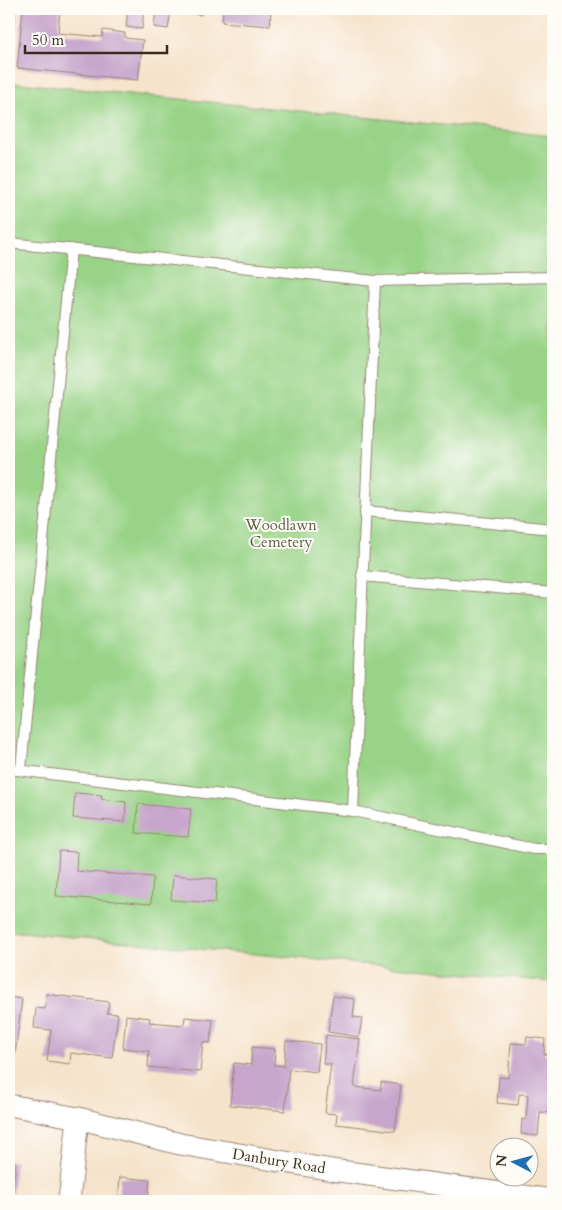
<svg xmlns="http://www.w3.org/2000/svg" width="562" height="1210" viewBox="0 0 562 1210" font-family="Cardo,serif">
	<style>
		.green { fill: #98d387; stroke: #6a7e52 }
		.building { fill: #c7a5cc }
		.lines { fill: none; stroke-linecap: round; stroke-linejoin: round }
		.service-casing { stroke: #988674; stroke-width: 12 }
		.minor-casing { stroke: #988674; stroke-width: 23 }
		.service { stroke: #fff; stroke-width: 10 }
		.minor { stroke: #fff; stroke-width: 21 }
		.labels { text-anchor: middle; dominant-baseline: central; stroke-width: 4; stroke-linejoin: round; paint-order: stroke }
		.park-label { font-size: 15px; fill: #575d3e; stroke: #fdfcf7 }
		.street-label { font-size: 15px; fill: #3b2a1e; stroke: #fdfcf7 }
	</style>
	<rect width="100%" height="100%" fill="#fdfcf7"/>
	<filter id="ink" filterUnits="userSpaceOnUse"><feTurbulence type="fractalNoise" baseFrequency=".02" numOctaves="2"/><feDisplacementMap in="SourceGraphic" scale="10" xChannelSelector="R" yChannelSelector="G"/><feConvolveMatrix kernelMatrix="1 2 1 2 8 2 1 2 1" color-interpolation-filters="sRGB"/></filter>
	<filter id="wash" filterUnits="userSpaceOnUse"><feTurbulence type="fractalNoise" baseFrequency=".0096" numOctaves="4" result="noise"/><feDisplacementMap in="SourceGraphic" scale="20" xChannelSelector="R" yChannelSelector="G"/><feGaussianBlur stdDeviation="1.12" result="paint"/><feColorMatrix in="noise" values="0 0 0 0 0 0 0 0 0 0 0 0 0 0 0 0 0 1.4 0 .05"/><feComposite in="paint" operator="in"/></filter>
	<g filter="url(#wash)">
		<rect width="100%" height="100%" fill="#f6e3cb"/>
		<polygon class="green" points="9,82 553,136 553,982 9,931"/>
		<g id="blocks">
			<g class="building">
				<polygon points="9,9 16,10 11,45 9,44"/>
				<polygon points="23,9 60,9 58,33 102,37 103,30 125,33 125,38 143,40 138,80 17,68"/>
				<polygon points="128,9 144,9 142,29 126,27"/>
				<polygon points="156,9 202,9 201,15 171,11 168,29 154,27"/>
				<polygon points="223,9 271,9 270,26 222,22"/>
				<polygon points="75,793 102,795 101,799 126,802 125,822 73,818"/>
				<polygon points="138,804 191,809 188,837 136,833"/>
				<polygon points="59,851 77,852 76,871 153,877 151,904 56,896"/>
				<polygon points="173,875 217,879 215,903 171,900"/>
				<polygon points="46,994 109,1002 107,1013 118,1014 112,1058 71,1053 70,1064 47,1061 51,1030 34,1028 36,1008 45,1009"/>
				<polygon points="333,996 355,999 353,1017 362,1018 359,1037 328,1032"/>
				<polygon points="9,997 22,999 15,1055 9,1054"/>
				<polygon points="126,1015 150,1018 149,1022 184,1025 185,1017 213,1020 210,1043 203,1042 200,1072 148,1067 149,1051 123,1048"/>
				<polygon points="326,1035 360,1039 354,1087 381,1090 381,1082 401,1085 395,1131 336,1124 337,1114 325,1113 331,1064 323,1064"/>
				<polygon points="527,1037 545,1039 544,1054 553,1055 553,1113 540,1112 538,1136 521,1134 522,1119 526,1120 528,1095 519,1094 518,1105 497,1103 499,1077 508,1078 511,1043 526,1044"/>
				<polygon points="286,1041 320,1044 317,1072 289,1069 285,1111 230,1105 234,1063 251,1065 252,1047 275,1049 274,1065 284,1066"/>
				<polygon points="9,1162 16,1162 11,1201 9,1201"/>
				<polygon points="120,1177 150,1180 148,1201 118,1201"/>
			</g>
		</g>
	</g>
	<g filter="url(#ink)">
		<use href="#blocks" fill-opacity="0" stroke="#988674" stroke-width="1"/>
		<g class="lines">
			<g class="service-casing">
				<g id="service">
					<polyline points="9,243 375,281 553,277"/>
					<polyline points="365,511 553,529"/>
					<polyline points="362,576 553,593"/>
					<polyline points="9,769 353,811 534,849 553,849"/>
					<polyline points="21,769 71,249"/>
					<polyline points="353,811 375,281"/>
				</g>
			</g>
			<g class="minor-casing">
				<g id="minor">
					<polyline points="9,1105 78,1118 180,1144 332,1170 553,1200"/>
					<polyline points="69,1201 78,1118"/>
				</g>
			</g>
			<use href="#service" class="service"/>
			<use href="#minor" class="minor"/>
		</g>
	</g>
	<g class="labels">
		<g class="park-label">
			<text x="281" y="525">Woodlawn<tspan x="281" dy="17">Cemetery</tspan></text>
		</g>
		<g class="street-label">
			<text transform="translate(279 1161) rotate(9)">Danbury Road</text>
		</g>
	</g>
	<rect width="562" height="1210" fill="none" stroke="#fdfcf7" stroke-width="30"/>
	<g transform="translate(514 1162) rotate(276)"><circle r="24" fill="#fdfcf7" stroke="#afa8a0"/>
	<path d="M0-4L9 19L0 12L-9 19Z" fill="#1f6fb2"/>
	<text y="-8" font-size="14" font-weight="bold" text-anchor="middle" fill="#3b2a1e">N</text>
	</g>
	<path d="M25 45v8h142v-8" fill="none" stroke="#3b2a1e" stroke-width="2.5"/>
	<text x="32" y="45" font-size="15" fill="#3b2a1e" stroke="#fdfcf7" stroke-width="4" paint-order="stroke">50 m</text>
</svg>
